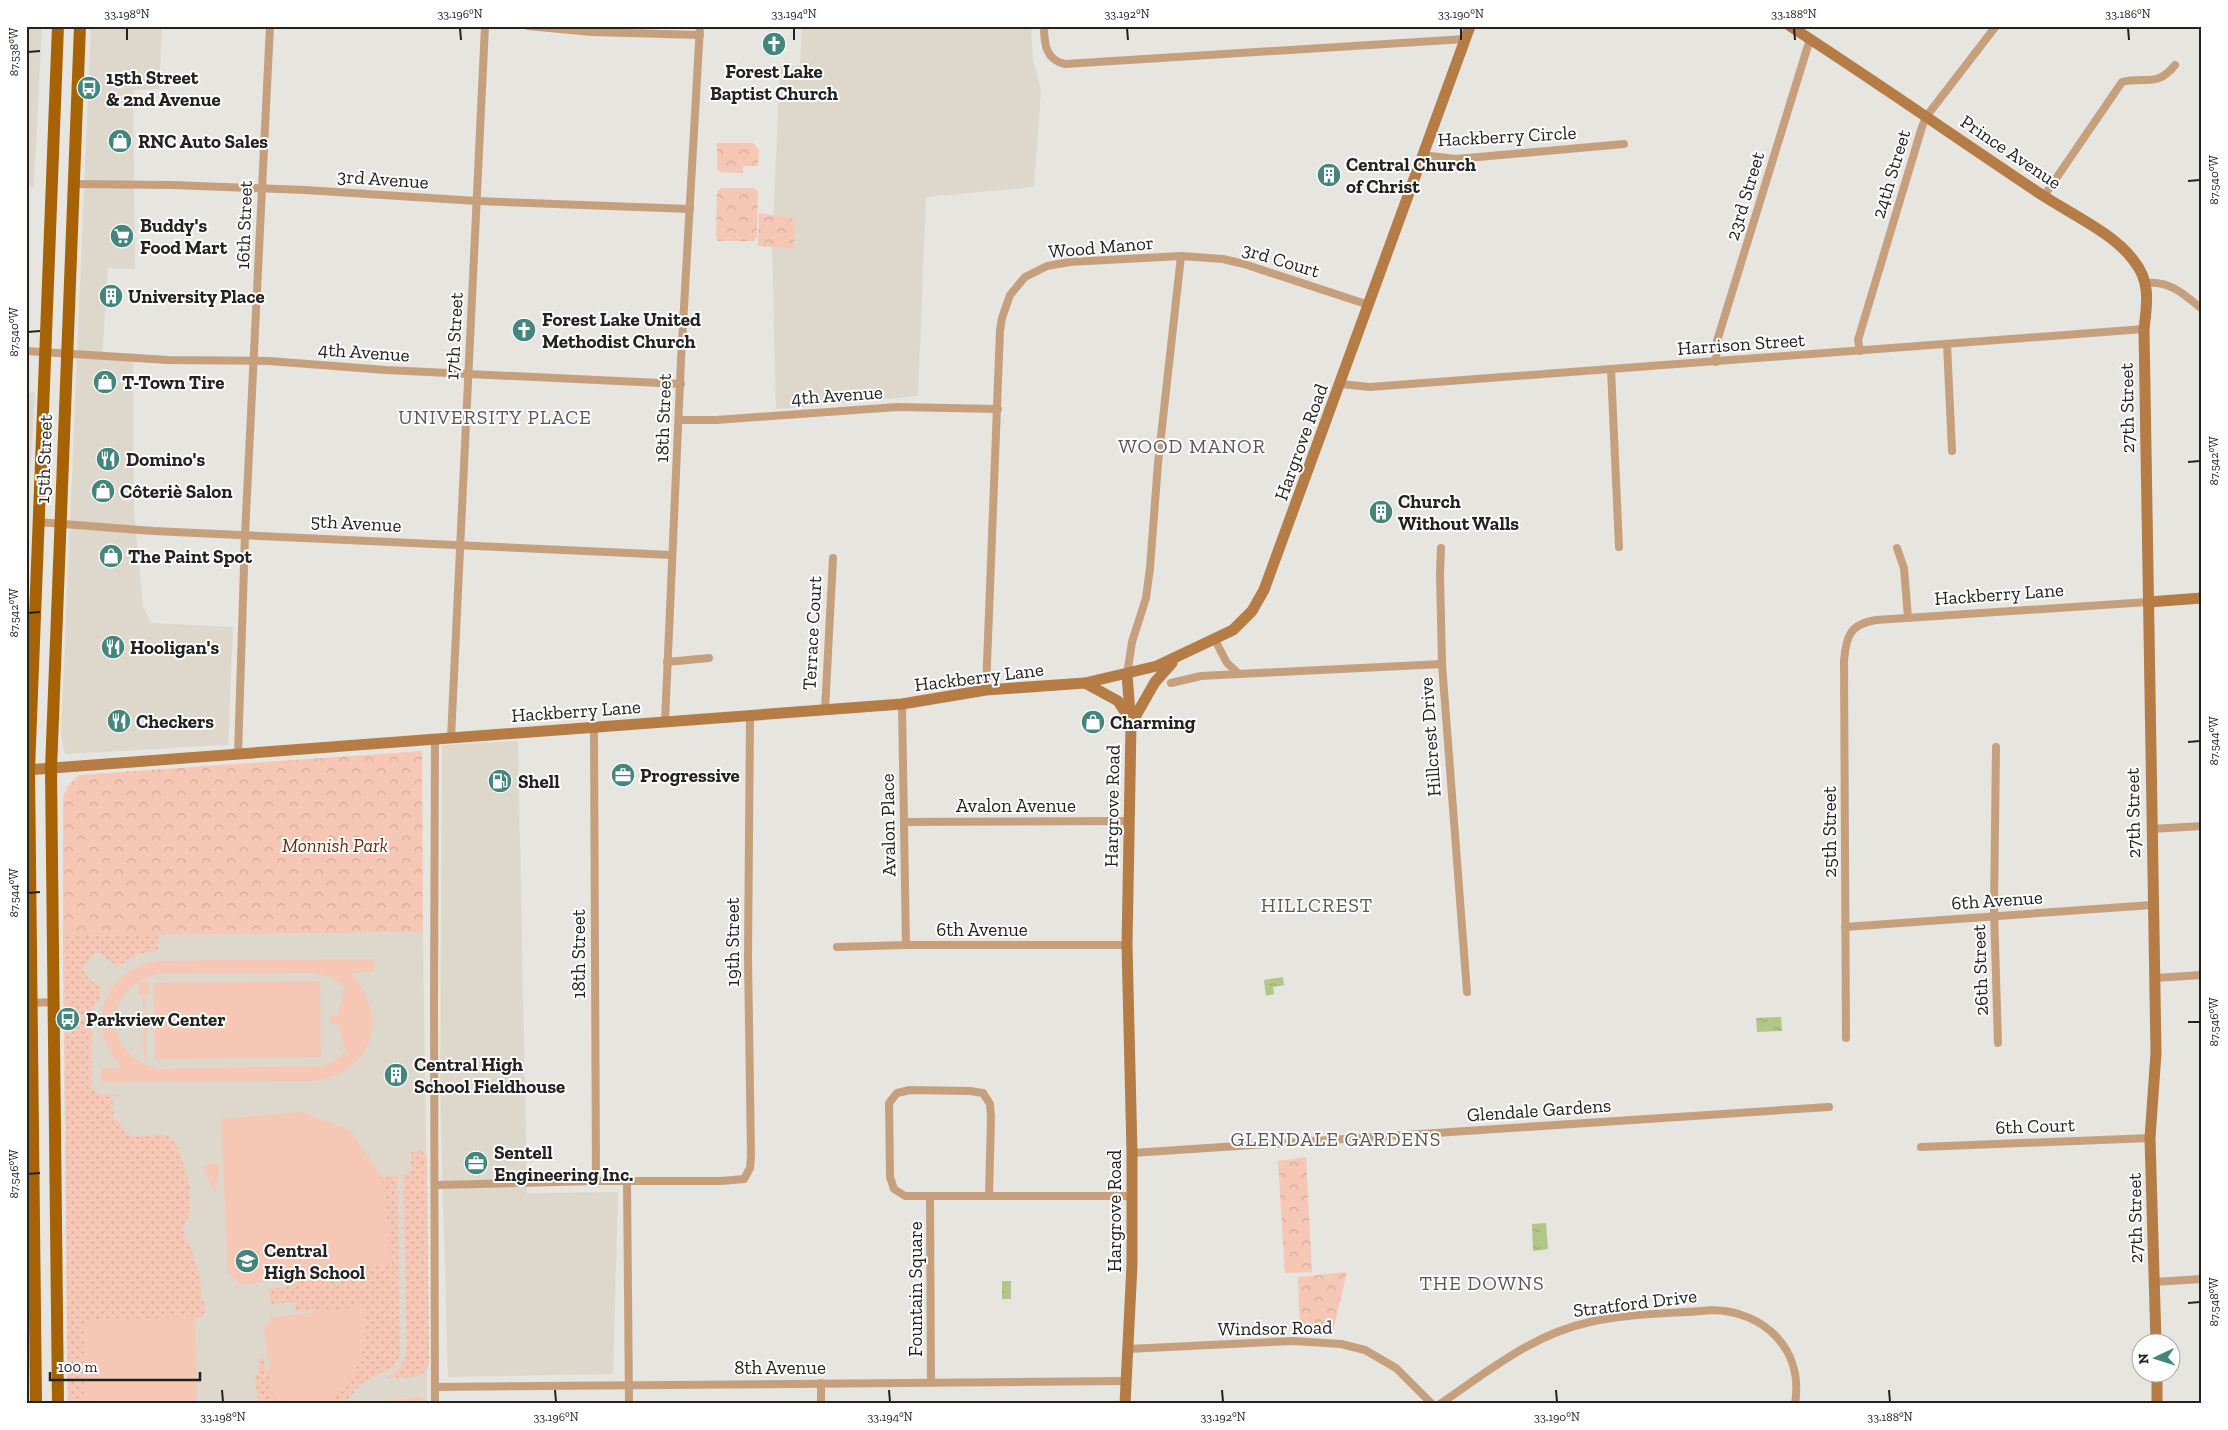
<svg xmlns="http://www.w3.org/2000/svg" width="2228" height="1430" viewBox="0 0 2228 1430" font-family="'Zilla Slab',serif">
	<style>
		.built { fill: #ddd7cc }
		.grass { fill: url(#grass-dots) }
		.park { fill: url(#park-crowns) }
		.pitch { fill: #f5c7b4; fill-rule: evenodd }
		.water { fill: url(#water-ripples) }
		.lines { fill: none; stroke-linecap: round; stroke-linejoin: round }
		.street { stroke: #c69f7c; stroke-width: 8 }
		.secondary { stroke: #b57c45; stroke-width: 11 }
		.primary { stroke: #a76205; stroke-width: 12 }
		.ticks { fill: none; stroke: #232220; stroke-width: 2 }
		.labels { text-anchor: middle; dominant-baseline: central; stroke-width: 4; stroke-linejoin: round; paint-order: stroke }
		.poi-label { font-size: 19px; font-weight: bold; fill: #232220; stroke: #fff; text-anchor: start }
		.street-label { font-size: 19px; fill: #232220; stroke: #fff }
		.park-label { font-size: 19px; font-style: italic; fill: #662b0d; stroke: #fff }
		.neighbourhood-label { font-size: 20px; letter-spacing: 1px; fill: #595753; stroke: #fff }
		.neatline { fill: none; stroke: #232220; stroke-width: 2 }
		.ticks-label { font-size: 12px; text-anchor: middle; fill: #232220 }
	</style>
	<defs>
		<pattern id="grass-dots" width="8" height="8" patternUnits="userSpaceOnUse" patternTransform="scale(1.25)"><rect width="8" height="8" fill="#f5c7b4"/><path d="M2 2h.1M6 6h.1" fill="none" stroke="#d2ab9a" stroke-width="1.8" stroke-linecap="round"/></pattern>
		<pattern id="park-crowns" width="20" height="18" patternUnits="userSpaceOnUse" patternTransform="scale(1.25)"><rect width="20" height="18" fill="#f5c7b4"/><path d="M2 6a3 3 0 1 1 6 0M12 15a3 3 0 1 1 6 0" fill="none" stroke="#d2ab9a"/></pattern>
		<pattern id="water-ripples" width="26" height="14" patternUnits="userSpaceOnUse" patternTransform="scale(1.25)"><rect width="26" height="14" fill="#b2c686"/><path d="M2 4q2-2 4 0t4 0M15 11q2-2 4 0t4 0" fill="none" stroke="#99aa73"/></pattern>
	</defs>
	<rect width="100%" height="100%" fill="#e7e5e0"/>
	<g class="built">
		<polygon points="26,26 42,26 34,187 26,186"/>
		<polygon points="91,26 162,26 159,89 133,90 135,269 108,268 102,357 133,359 134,512 143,606 151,623 233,627 228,745 65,754 61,735"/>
		<polygon points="802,26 1031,26 1033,60 1041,91 1034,187 926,197 918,396 776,409 772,251 780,66 800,66"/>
		<polygon points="35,392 26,541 26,393"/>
		<polygon points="518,741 527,1193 618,1192 613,1374 448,1377 440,1089 442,745"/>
		<polygon points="423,932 429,1363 427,1371 427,1404 68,1404 63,936"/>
	</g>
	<g class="grass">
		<path d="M158 935V951C139 952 133 955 118 967L97 951 82 968 89 979 100 987V999L92 1007V1089L102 1094 125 1095 112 1096 114 1120H117L125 1132 134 1137 161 1134 169 1137 176 1144 189 1182 190 1213 183 1227 184 1234 191 1247 200 1278 201 1295 206 1310 202 1317 86 1320 87 1404H68L63 936Z"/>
		<path d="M420 1150 425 1154 427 1159 429 1363C424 1381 404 1377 387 1378 398 1372 405 1362 407 1350L403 1174H411V1153Z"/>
		<polygon points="397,1176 400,1357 393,1367 363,1382 343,1404 326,1404 343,1389 314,1309 296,1311 295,1302 270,1304 268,1289 293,1286 293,1281 289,1278 392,1263 382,1177"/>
		<polygon points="258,1358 264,1358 265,1370 270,1370 274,1404 259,1404 255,1381 259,1367"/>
		<polygon points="423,1398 426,1404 385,1404 391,1400"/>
	</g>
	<g class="park">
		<polygon points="717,143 753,143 759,150 758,166 743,166 743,173 720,172 717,169"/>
		<polygon points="721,188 754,188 758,192 757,237 754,241 718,241 716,237 717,192"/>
		<polygon points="759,213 795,219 794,248 758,246"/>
		<polygon points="422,751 423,932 63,936 63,797 68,786 79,775"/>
		<polygon points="1306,1157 1312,1272 1285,1273 1278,1161"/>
		<polygon points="1347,1272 1332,1335 1300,1332 1298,1277"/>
	</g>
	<g class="pitch">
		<path d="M374 959V972L351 973C389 1016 375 1071 315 1081L101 1082V1068H122C84 1026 101 972 157 961ZM312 973 330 977 345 987 338 1015 330 1016V1024H338L346 1052 331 1063 322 1066 158 1069C101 1056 101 987 158 974Z"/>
		<polygon points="320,981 321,1057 155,1059 154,983"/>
		<polygon points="139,982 149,982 150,995 145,995 146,1060 144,1060 143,995 139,995"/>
		<polygon points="301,1112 350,1130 382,1177 392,1263 242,1285 228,1273 221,1119"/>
		<polygon points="212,1164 220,1165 215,1192 213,1192 203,1166"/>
		<path d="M363 1306C368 1347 360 1378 326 1404H274L264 1328 271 1318Z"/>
		<polygon points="195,1317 197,1404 87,1404 86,1320"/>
	</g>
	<g class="water">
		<polygon points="1283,977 1284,985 1273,987 1274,994 1266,996 1264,980"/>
		<polygon points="1781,1017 1782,1031 1757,1032 1756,1018"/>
		<polygon points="1546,1223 1548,1249 1533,1251 1532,1224"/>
		<rect x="1002" y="1281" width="9" height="18"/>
	</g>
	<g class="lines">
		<g class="street">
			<polyline points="528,26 592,32 700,35"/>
			<path d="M1044 26C1044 44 1046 60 1065 64L1465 39"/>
			<polyline points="1422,155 1456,159 1624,144"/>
			<polyline points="75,184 173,185 305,190 477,201 690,209"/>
			<path d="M2044 196 2122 82C2145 76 2157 88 2175 65"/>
			<path d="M2146 283C2169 280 2185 295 2202 309"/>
			<polyline points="1947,344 1952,451"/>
			<polyline points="26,351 168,360 269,361 386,370 681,384"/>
			<polyline points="1860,351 1858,340 1922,127 1926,117 1996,26"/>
			<polyline points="1716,362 1717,341 1810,39"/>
			<polyline points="1611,369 1619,547"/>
			<polyline points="1341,384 1370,387 2144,329"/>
			<polyline points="680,420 716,420 897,407 998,409"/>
			<polyline points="38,522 153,531 672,555"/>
			<polyline points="1441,548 1440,574 1442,664 1467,992"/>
			<polyline points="1897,548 1904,568 1908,618"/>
			<polyline points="1215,640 1227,663 1239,674 1442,664"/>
			<polyline points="667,662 709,658"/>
			<polyline points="1127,675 1132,642 1146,598 1150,568 1158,463 1181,256"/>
			<polyline points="1171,683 1201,676 1239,674"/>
			<polyline points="986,690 1000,330 1002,318 1010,295 1025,277 1047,266 1070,262 1181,256 1223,259 1244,264 1369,305"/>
			<polyline points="902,704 906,945"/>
			<polyline points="825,710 833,558"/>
			<polyline points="665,722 681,360 700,26"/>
			<polyline points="594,728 596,1181"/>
			<polyline points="451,738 485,26"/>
			<polyline points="1996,747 1994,910 1998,1043"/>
			<polyline points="238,755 245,535 270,26"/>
			<polyline points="904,822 1129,821"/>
			<polyline points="2151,829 2202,826"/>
			<polyline points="1845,927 2152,905"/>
			<polyline points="837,947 906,945 1127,945"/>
			<polyline points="2155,978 2202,975"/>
			<polyline points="28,1003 54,1002"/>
			<path d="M1846 1038 1844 661C1846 636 1850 624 1876 620L2148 602"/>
			<polyline points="1921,1147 2150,1138"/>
			<polyline points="1132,1153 1829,1107"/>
			<polyline points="627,1181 629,1404"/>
			<polyline points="436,1185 596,1181 721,1181 744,1179 750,1168 751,1156 748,956 750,716"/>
			<polyline points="930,1196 931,1382"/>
			<polyline points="989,1196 991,1117 990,1104 983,1093 970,1091 910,1090 897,1093 889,1103 890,1177 894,1189 905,1196 1132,1196"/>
			<polyline points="2154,1282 2202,1279"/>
			<polyline points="1128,1349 1293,1341 1341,1344 1365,1350 1396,1368 1432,1404"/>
			<polyline points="821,1383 821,1404"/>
			<polyline points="435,1387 1126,1381"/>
			<polyline points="435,1404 434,1006 435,740"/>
			<path d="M1440 1404C1487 1372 1533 1334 1590 1322 1629 1313 1671 1314 1712 1310 1764 1311 1804 1349 1795 1404"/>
		</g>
		<g class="secondary">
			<path d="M1790 26C1875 81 1958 139 2042 195 2071 214 2115 234 2134 261 2151 282 2147 304 2144 329L2156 1053 2150 1138 2156 1342"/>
			<polyline points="2148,602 2202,598"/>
			<polyline points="1085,683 1118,701 1129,718"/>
			<polyline points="1131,724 1155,682 1172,663"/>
			<polyline points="26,770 902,704 986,690 1085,683 1157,666 1233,630 1252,611 1264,590 1470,26"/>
			<polyline points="2157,1372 2157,1404"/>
			<polyline points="1125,1404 1132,1265 1132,1153 1127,945 1131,725 1127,675"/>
		</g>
		<g class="primary">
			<polyline points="36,1404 29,770 58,26"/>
			<polyline points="58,1404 51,769 80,26"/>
		</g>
	</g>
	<path class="ticks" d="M127 28V40M460 28 461 40M794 28V40M1127 28 1128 40M1461 28V40M1794 28 1795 40M2128 28 2129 40M28 52 40 51M2188 181 2200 180M28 332 40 331M2188 462 2200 461M28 613 40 612M2188 742 2200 741M28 893 40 892M2188 1022H2200M28 1174 40 1173M2188 1303 2200 1302M222 1390 223 1402M555 1390 556 1402M889 1390 890 1402M1222 1390 1223 1402M1556 1390 1557 1402M1889 1390 1890 1402"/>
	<defs>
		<g id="church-disc" transform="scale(1.25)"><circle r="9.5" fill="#43877c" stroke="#fff"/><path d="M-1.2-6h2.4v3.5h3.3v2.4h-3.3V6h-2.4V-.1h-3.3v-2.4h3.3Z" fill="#fff"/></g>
		<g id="bus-disc" transform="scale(1.25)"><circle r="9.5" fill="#43877c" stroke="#fff"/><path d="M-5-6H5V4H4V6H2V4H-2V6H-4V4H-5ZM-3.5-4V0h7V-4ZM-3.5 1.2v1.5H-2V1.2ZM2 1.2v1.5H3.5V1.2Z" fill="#fff"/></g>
		<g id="shop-disc" transform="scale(1.25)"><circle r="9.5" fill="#43877c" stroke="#fff"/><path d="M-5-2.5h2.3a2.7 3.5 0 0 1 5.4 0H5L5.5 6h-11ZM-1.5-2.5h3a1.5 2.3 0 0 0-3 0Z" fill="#fff"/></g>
		<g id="building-disc" transform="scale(1.25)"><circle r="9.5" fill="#43877c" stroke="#fff"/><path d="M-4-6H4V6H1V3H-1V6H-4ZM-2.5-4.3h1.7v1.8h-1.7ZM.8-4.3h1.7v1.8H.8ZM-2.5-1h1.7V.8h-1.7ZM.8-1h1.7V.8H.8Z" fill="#fff"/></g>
		<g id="supermarket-disc" transform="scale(1.25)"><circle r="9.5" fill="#43877c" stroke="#fff"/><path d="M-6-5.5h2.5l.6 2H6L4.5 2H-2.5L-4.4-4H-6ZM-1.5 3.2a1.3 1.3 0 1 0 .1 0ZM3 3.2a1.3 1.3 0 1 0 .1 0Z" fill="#fff"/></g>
		<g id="restaurant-disc" transform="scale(1.25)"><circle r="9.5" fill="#43877c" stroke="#fff"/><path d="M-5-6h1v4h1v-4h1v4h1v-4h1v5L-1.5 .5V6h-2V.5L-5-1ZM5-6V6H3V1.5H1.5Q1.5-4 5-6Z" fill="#fff"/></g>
		<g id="office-disc" transform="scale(1.25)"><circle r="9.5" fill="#43877c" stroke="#fff"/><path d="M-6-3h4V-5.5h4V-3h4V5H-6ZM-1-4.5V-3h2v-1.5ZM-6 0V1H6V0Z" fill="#fff"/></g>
		<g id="fuel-disc" transform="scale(1.25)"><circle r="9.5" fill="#43877c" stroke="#fff"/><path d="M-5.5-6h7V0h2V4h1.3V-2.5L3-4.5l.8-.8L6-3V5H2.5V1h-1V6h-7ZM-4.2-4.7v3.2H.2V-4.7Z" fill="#fff"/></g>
		<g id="school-disc" transform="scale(1.25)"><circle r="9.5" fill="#43877c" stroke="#fff"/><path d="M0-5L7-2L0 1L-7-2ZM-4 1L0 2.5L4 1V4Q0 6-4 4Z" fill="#fff"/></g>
	</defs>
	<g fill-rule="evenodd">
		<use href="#church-disc" x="774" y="44"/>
		<use href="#bus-disc" x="89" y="88"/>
		<use href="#shop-disc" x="120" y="141"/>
		<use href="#building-disc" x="1329" y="175"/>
		<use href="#supermarket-disc" x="122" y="236"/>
		<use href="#building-disc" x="111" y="296"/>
		<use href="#church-disc" x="524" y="330"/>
		<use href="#shop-disc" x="105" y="382"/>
		<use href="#restaurant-disc" x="108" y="459"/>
		<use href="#shop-disc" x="103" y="491"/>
		<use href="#building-disc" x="1381" y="512"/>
		<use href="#shop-disc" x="111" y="556"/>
		<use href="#restaurant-disc" x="113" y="647"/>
		<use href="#restaurant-disc" x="119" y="721"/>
		<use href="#shop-disc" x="1093" y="722"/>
		<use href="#office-disc" x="623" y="775"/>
		<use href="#fuel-disc" x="500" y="781"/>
		<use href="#bus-disc" x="68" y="1019"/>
		<use href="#building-disc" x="396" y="1075"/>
		<use href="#office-disc" x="476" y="1163"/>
		<use href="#school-disc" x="247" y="1261"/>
	</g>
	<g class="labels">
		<g class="poi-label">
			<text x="774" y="71" text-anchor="middle">Forest Lake<tspan x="774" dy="22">Baptist Church</tspan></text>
			<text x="106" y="77">15th Street<tspan x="106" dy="22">&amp; 2nd Avenue</tspan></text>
			<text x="138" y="141">RNC Auto Sales</text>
			<text x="1346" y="164">Central Church<tspan x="1346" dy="22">of Christ</tspan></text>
			<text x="140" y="225">Buddy's<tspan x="140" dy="22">Food Mart</tspan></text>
			<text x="128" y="296">University Place</text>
			<text x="542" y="319">Forest Lake United<tspan x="542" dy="22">Methodist Church</tspan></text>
			<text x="122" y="382">T-Town Tire</text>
			<text x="126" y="459">Domino's</text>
			<text x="120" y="491">Côteriè Salon</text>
			<text x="1398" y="501">Church<tspan x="1398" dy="22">Without Walls</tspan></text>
			<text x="128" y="556">The Paint Spot</text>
			<text x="130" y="647">Hooligan's</text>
			<text x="136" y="721">Checkers</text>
			<text x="1110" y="722">Charming</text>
			<text x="640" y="775">Progressive</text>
			<text x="518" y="781">Shell</text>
			<text x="86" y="1019">Parkview Center</text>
			<text x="414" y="1064">Central High<tspan x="414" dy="22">School Fieldhouse</tspan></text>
			<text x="494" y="1152">Sentell<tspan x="494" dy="22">Engineering Inc.</tspan></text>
			<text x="264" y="1250">Central<tspan x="264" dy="22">High School</tspan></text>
		</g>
		<g class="street-label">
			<text transform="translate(1507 136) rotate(-3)">Hackberry Circle</text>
			<text transform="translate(2011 152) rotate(34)">Prince Avenue</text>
			<text transform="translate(1891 174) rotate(-73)">24th Street</text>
			<text transform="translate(383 179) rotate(4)">3rd Avenue</text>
			<text transform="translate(1745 196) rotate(-73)">23rd Street</text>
			<text transform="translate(244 225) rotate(-88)">16th Street</text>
			<text transform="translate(1101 247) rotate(-5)">Wood Manor</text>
			<text transform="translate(1281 260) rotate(17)">3rd Court</text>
			<text transform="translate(454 336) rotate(-87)">17th Street</text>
			<text transform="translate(1741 344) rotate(-4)">Harrison Street</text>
			<text transform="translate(364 352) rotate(4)">4th Avenue</text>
			<text transform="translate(837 395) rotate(-4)">4th Avenue</text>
			<text transform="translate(2127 408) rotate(-91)">27th Street</text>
			<text transform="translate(663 418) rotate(-88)">18th Street</text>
			<text transform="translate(1301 442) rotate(-70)">Hargrove Road</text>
			<text transform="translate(44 459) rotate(-88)">15th Street</text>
			<text transform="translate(356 523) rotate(3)">5th Avenue</text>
			<text transform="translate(1999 594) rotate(-4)">Hackberry Lane</text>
			<text transform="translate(812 633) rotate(-87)">Terrace Court</text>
			<text transform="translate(979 677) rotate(-7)">Hackberry Lane</text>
			<text transform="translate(576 711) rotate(-4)">Hackberry Lane</text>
			<text transform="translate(1430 737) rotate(-94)">Hillcrest Drive</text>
			<text x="1016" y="805">Avalon Avenue</text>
			<text transform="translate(1112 806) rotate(-89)">Hargrove Road</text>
			<text transform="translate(2133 813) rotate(-91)">27th Street</text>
			<text transform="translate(888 825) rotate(-91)">Avalon Place</text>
			<text transform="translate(1829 832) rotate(-90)">25th Street</text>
			<text transform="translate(1997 900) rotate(-4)">6th Avenue</text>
			<text x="982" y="929">6th Avenue</text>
			<text transform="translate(732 942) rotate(-90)">19th Street</text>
			<text transform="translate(578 954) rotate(-90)">18th Street</text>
			<text transform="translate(1980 970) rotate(-92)">26th Street</text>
			<text transform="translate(1539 1110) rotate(-4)">Glendale Gardens</text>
			<text transform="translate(2035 1126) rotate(-2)">6th Court</text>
			<text transform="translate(1114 1211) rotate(-90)">Hargrove Road</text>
			<text transform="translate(2135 1218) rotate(-91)">27th Street</text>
			<text transform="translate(915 1289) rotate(-90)">Fountain Square</text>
			<text transform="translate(1635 1303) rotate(-7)">Stratford Drive</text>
			<text transform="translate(1275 1328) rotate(-1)">Windsor Road</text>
			<text x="780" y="1367">8th Avenue</text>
		</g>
		<g class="park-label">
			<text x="335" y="845">Monnish Park</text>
		</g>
		<g class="neighbourhood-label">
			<text x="495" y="417">UNIVERSITY PLACE</text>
			<text x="1192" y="446">WOOD MANOR</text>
			<text x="1317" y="905">HILLCREST</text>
			<text x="1336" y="1139">GLENDALE GARDENS</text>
			<text x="1482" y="1283">THE DOWNS</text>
		</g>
	</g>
	<rect width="2228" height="1430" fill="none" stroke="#ffffff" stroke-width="55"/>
	<g transform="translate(2156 1358) rotate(266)"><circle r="24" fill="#ffffff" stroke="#a7a7a6"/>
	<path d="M0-4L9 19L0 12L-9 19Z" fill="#43877c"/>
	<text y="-8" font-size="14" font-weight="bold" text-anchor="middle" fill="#232220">N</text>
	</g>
	<path d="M50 1372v8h150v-8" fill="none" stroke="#232220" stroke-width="2.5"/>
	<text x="58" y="1372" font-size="15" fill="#232220" stroke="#ffffff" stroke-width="4" paint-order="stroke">100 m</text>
	<rect x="28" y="28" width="2172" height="1374" class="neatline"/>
	<g class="ticks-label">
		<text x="127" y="18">33.198°N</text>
		<text x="460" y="18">33.196°N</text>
		<text x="794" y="18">33.194°N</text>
		<text x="1127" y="18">33.192°N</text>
		<text x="1461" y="18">33.190°N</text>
		<text x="1794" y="18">33.188°N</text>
		<text x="2128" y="18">33.186°N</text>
		<text transform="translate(14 52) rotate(-90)" y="4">87.538°W</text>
		<text transform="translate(2214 180) rotate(-90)" y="4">87.540°W</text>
		<text transform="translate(14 332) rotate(-90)" y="4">87.540°W</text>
		<text transform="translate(2214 461) rotate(-90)" y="4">87.542°W</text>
		<text transform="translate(14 613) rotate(-90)" y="4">87.542°W</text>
		<text transform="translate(2214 741) rotate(-90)" y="4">87.544°W</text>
		<text transform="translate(14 893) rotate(-90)" y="4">87.544°W</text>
		<text transform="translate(2214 1022) rotate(-90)" y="4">87.546°W</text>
		<text transform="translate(14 1174) rotate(-90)" y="4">87.546°W</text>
		<text transform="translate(2214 1302) rotate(-90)" y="4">87.548°W</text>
		<text x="223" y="1421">33.198°N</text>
		<text x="556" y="1421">33.196°N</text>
		<text x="890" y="1421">33.194°N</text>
		<text x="1223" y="1421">33.192°N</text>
		<text x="1557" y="1421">33.190°N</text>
		<text x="1890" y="1421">33.188°N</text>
	</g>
</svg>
